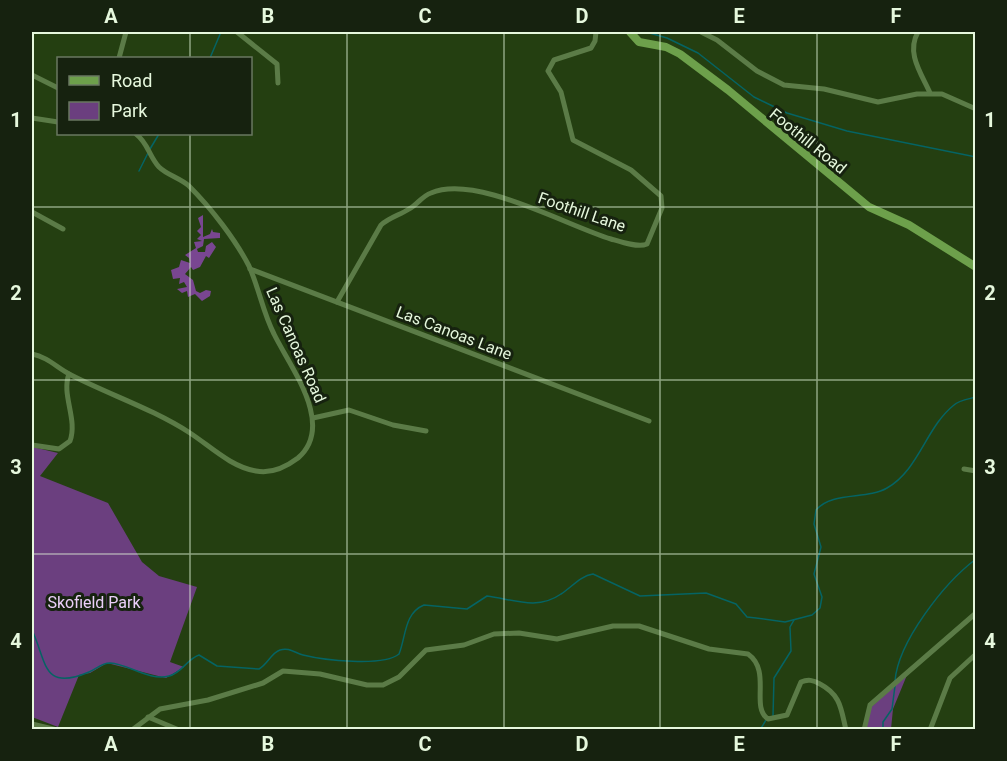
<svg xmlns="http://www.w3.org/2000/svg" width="1007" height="761" viewBox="0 0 1007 761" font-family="Roboto,sans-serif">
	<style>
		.green { fill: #6b3f7f }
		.forest { fill: #794691 }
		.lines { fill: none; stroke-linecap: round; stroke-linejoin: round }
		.stream { stroke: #056464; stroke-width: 1.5 }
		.minor { stroke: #5b7b47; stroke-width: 5 }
		.secondary { stroke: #6da04b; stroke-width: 8 }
		.grid { fill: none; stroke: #e6f8dd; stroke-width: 1.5; stroke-opacity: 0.55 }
		.labels { text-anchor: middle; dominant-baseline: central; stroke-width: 6; stroke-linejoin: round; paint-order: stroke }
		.street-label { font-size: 16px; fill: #e6f8dd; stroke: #16220f }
		.park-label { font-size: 16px; fill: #ebcff9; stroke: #16220f }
		.neatline { fill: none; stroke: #e6f8dd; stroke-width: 2 }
		.grid-label { font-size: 20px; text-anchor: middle; font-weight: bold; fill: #e6f8dd }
	</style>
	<rect width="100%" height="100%" fill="#243f11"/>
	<g class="green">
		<polygon points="33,447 58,453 40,476 108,503 142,562 159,576 197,587 170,662 184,667 166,678 107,663 90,673 79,675 58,727 32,717"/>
		<polygon points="907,675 893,709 891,729 865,730 870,708"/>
	</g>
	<polygon class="forest" points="203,215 203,237 210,234 212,229 213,232 220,233 220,238 204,239 203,246 197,249 198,252 205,252 206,246 212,242 216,247 209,258 206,256 200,267 193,270 191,267 185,274 193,280 196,291 200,293 206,290 211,291 210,296 202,301 195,294 188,297 187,291 182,293 177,289 187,287 184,282 179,284 180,278 173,279 171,270 179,267 181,260 190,263 189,258 185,255 196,248 194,242 202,241 197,239 201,235 197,231 201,227 198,218"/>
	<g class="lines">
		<g class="stream">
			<polyline points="646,32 667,38 698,53 754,97 787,113 847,131 976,157"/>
			<polyline points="210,58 221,32"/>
			<polyline points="150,149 159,134"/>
			<polyline points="139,171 148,153"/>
			<path d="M32 630C47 662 42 692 89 672 96 669 102 663 110 663 129 664 148 681 169 676 182 673 187 659 199 655L217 666 259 669C268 664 271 653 280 650 289 647 295 653 303 655 323 660 383 667 399 654 406 637 404 613 424 605L467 609 487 596C512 599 537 611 561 594 572 587 580 576 593 574L640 596 706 593 736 604 747 617 756 618 785 622 812 615 820 608 822 597 814 574 821 547 814 524 816 510C832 491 867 500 887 488 919 470 926 427 954 405 959 400 969 399 976 397"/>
			<path d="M895 681C898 642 944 583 976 559"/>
			<polyline points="773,716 774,678 791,651 790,627 794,620"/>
			<polyline points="760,730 766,720"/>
			<polyline points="883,730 883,722 892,709 895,686"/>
		</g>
		<g class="minor">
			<polyline points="237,32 277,64 278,83"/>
			<polyline points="701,32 717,40 757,71 784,85 824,89 878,102 917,94 942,94 976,109"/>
			<path d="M918 32C906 53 921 73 930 93"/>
			<polyline points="119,58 126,32"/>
			<polyline points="32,75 58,88"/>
			<polyline points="32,118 58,122"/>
			<polyline points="32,212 63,229"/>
			<polyline points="250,269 649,421"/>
			<path d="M337 302 381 225C390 217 400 215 409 209 417 205 422 196 431 193 476 174 565 225 611 239 621 242 638 248 647 244L662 208 661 196 631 170 573 140 561 92 548 71 554 60 591 48 595 41 596 32"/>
			<path d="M32 354C48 357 57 368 71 375 110 395 153 409 190 433 210 446 231 467 256 471 271 474 286 467 298 458 336 425 290 367 274 334 263 313 259 288 249 266 235 239 211 208 189 186 180 178 167 175 159 167 149 156 148 143 136 134"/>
			<polyline points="313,418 349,410 393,425 426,431"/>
			<path d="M32 445 59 449 70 441C78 419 61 395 69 374"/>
			<polyline points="964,469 976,471"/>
			<polyline points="148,717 179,730"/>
			<polyline points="32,724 57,730"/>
			<path d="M132 730 160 709 208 700 263 683 283 671 320 674 367 685H383L399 677 426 650 464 645 494 634 519 633 557 639 613 626H639L709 649 748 654C772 671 750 707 768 719L787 715 801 682C808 679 813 680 820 684 841 695 841 709 846 730"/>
			<polyline points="864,730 870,705 976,613"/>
			<polyline points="930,730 950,678 976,654"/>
		</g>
		<polyline class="secondary" points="630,32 639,42 666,47 680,54 728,90 869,207 909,225 976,267"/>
	</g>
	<path class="grid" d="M190 32V58M347 32V730M504 32V730M660 32V730M817 32V730M190 134V730M32 207H976M32 380H976M32 554H976"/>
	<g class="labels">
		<g class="street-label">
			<text transform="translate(808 141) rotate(39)">Foothill Road</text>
			<text transform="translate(582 212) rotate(19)">Foothill Lane</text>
			<text transform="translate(454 333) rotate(21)">Las Canoas Lane</text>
			<text transform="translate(296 345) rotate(66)">Las Canoas Road</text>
		</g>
		<g class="park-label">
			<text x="94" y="602">Skofield Park</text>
		</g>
	</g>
	<rect width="1007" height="761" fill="none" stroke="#16220f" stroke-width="66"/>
	<rect x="57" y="57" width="195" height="78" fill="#16220f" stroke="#697861" stroke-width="1.5"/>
	<rect x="69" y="76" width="30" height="9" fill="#6da04b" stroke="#697861" stroke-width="1.5"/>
	<text x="111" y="87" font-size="18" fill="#e6f8dd">Road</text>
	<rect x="69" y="102" width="30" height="18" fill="#6b3f7f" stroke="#697861" stroke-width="1.5"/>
	<text x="111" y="117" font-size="18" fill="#e6f8dd">Park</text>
	<rect x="33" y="33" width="941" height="695" class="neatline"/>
	<g class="grid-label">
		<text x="111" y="23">A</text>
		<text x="268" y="23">B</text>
		<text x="425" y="23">C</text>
		<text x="582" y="23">D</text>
		<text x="739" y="23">E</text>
		<text x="896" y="23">F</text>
		<text x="16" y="127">1</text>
		<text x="990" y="127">1</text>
		<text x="16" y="300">2</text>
		<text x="990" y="300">2</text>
		<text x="16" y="474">3</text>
		<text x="990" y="474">3</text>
		<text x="16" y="648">4</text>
		<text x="990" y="648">4</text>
		<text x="111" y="751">A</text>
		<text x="268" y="751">B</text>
		<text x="425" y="751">C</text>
		<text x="582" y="751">D</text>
		<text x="739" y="751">E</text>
		<text x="896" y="751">F</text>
	</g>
</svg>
